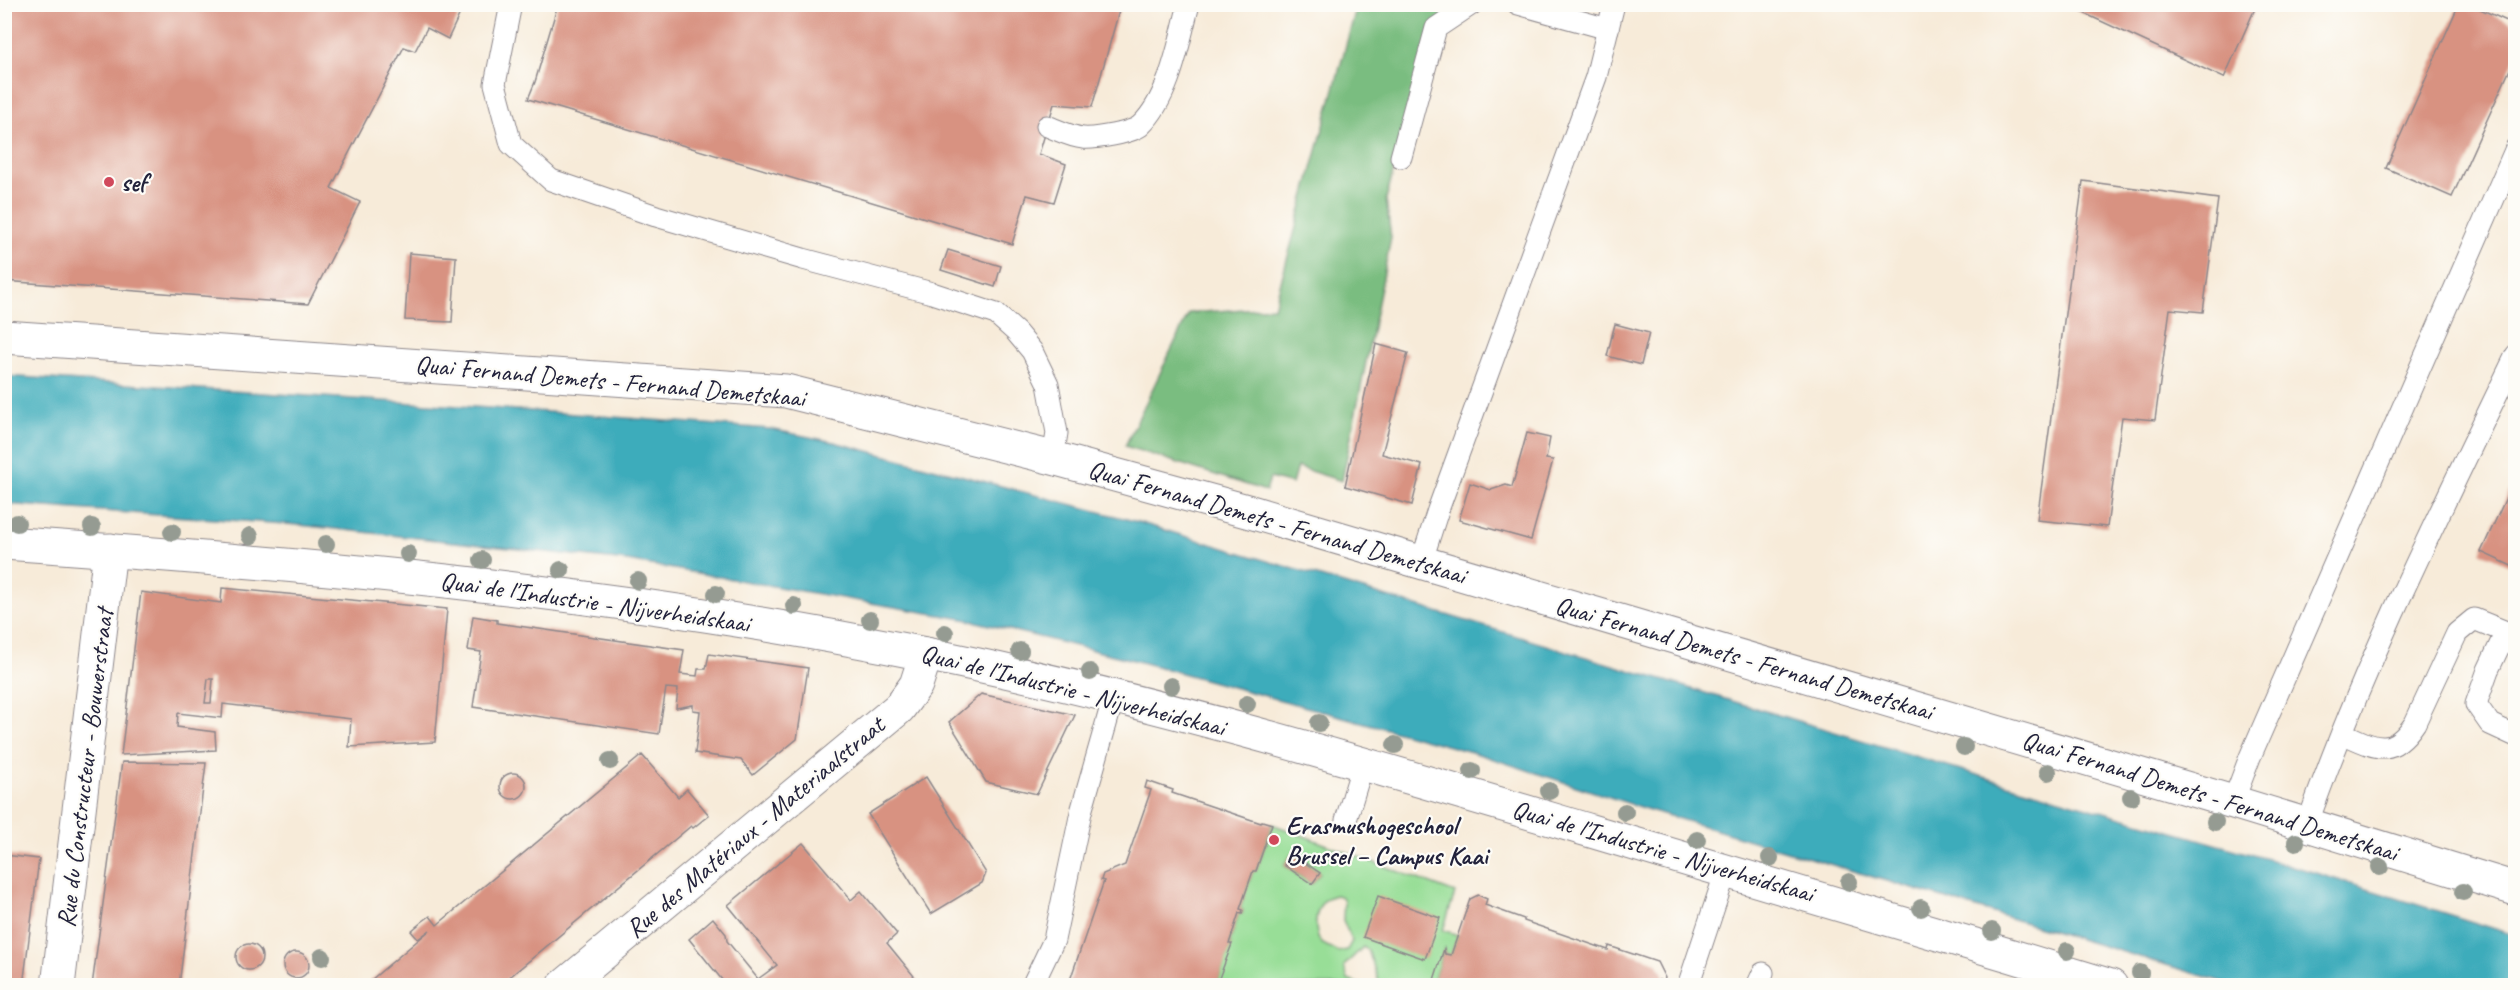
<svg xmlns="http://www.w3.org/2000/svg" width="2520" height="990" viewBox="0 0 2520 990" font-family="Caveat,sans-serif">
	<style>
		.green { fill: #98de97; stroke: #5d8069; stroke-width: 1.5; fill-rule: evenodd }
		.forest { fill: #7abd80; stroke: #4e705e; stroke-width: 1.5 }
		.water { fill: #3eacbb; stroke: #30677b; stroke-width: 1.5 }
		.building { fill: #d89281; fill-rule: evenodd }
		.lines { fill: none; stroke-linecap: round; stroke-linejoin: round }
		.service-casing { stroke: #8c868a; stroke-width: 23 }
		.minor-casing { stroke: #8c868a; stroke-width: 35 }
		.tertiary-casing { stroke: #8c868a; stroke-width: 35 }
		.service { stroke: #fff; stroke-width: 21 }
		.minor { stroke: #fff; stroke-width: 33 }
		.tertiary { stroke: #fff; stroke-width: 33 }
		.tree { fill: #959b92 }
		.poi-dot { fill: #d1495b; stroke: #fdfcf7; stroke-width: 2 }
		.labels { text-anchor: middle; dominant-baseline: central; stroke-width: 4.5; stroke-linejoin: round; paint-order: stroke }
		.poi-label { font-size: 26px; font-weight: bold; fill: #22223b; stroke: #fdfcf7; text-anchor: start }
		.street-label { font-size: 26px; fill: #22223b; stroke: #fdfcf7 }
	</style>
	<rect width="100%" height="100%" fill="#fdfcf7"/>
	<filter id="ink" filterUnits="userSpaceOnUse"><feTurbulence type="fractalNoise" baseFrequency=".0167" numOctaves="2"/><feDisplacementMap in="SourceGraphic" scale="12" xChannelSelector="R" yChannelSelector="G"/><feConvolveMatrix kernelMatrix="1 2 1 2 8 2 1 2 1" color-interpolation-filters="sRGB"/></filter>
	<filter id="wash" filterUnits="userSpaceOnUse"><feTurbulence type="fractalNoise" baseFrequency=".008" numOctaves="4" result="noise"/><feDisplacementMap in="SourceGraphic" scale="24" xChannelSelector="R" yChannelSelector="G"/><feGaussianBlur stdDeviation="1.35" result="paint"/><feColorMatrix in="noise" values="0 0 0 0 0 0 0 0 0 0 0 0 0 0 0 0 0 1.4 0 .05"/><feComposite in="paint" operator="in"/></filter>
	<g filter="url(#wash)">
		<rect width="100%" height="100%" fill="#f7ebd9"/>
		<path class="green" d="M1272 824 1455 893 1443 930 1458 935 1451 955 1445 954 1444 949 1432 985H1380L1368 950 1363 947 1344 966 1348 980 1361 985 1216 986 1231 944H1229L1239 913 1242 914 1243 910 1240 909 1253 871H1256ZM1292 854 1320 873 1312 884 1284 865ZM1336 895 1342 897 1344 901 1343 920 1352 941 1347 950 1338 952 1321 943C1312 927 1314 899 1336 895Z"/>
		<polygon class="forest" points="1357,5 1443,5 1447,16 1431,28 1386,199 1391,238 1342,481 1297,467 1292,484 1270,478 1266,491 1125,446 1189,313 1274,307"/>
		<polygon class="water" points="5,376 549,412 770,429 834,442 1138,522 2014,786 2306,870 2515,935 2515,985 2233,985 1643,808 1475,753 1137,661 969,620 627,561 299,525 5,504"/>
		<g id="blocks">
			<g class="building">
				<polygon points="4,4 454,4 462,9 448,39 427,28 415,51 404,47 331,188 360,202 308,304 4,281"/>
				<polygon points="558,4 1097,4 1119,11 1092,107 1054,104 1039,154 1066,164 1054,202 1027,195 1012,244 528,99 535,82"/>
				<polygon points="2064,4 2257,4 2224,78"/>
				<polygon points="2459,4 2469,4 2516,25 2516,56 2452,197 2386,168"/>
				<polygon points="2083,181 2218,199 2203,312 2170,309 2155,420 2122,417 2107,527 2037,520"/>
				<polygon points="948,250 1001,266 995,287 941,270"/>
				<polygon points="409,253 456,257 452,322 405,320"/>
				<polygon points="1615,324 1649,333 1641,365 1607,356"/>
				<polygon points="1376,344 1408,353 1382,454 1422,465 1412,505 1345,486"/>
				<polygon points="1527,433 1550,438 1546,459 1553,460 1531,540 1459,520 1470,483 1491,490 1506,485 1512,487"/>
				<polygon points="2516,476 2516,568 2481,552"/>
				<path d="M222 588 447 609 435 742 349 747 351 719 223 704 222 718 178 713 177 727 215 732 216 750 121 755 141 592 221 603ZM208 679H213L211 703H205Z"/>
				<polygon points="473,616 497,620 497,623 684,650 680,674 697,676 698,669 706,669 709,654 808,668 797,739 753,775 741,760 695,753 700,711 693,710 693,705 676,708 678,689 666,688 659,734 473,707 481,652 468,650"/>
				<polygon points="981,694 1075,715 1037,794 986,782 949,722"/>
				<polygon points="642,755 678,797 687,789 709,815 693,828 691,826 499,986 364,986 430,930 418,939 411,931 423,921 430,916 437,925"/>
				<polygon points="122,762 206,763 179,986 92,986"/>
				<circle cx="513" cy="786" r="13"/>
				<polygon points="926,777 986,873 982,883 931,914 868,814"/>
				<polygon points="1147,781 1173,790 1172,793 1261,823 1262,821 1272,824 1256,871 1253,871 1240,909 1243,910 1242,914 1239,913 1229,944 1232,944 1216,986 1068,986 1104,881 1101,880 1103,874 1125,865 1151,790 1145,788"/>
				<polygon points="803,843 851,900 861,891 897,934 887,943 922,986 727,986 689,939 713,918 726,934 727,941 758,979 777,965 728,905"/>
				<polygon points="1292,854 1320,873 1312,884 1284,865"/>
				<polygon points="4,855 39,859 23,986 4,986"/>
				<polygon points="1478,895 1487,899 1485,905 1524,919 1524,921 1608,950 1609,946 1657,962 1665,978 1663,982 1659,980 1657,986 1432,986 1444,949 1445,954 1451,955 1470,899"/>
				<polygon points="1378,896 1440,918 1425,959 1363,937"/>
				<circle cx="249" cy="957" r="13"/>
				<circle cx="296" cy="965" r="13"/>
			</g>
		</g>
	</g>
	<g filter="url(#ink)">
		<use href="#blocks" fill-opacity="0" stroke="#8c868a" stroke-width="1.5"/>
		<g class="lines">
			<g class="service-casing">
				<g id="service">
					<polyline points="511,4 495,84 511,144 551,180 656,216 803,259 932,293 996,314 1016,332 1032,351 1048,384 1057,433 1053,458"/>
					<polyline points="1518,4 1608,29"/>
					<path d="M1047 126C1058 130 1071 137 1083 138 1094 139 1133 133 1141 125 1170 97 1179 42 1189 4"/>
					<polyline points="1401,157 1436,28 1472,4"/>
					<polyline points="1421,563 1438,510 1596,77 1614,4"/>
					<polyline points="2506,632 2488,670 2476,704 2490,724 2516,736"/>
					<path d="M2342 733C2376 748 2391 759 2415 723L2457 633 2474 619 2516 636"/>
					<polyline points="2233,802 2250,757 2516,148"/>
					<polyline points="1346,820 1363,764"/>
					<path d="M2307 825C2364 663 2441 510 2516 355"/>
					<polyline points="1032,986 1054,940 1081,812 1114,696"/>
					<polyline points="1688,986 1726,871"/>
					<polyline points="1757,986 1763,973"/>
				</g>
			</g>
			<g class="minor-casing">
				<g id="minor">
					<path d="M4 543C311 564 618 592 920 653 1147 698 1369 765 1591 831 1764 883 1938 933 2111 986"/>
					<polyline points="58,986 110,550"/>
					<polyline points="564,986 899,708 916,685 926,654"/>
				</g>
			</g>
			<g class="tertiary-casing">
				<polyline id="tertiary" points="4,337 786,391 1053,458 1254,513 2233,802 2516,889"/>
			</g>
			<use href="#service" class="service"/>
			<use href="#minor" class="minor"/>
			<use href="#tertiary" class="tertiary"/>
		</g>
		<g class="tree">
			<circle cx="17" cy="523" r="9"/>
			<circle cx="92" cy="527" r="9"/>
			<circle cx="172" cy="532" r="9"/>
			<circle cx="250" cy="536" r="9"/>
			<circle cx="326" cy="544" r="9"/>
			<circle cx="408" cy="554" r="9"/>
			<circle cx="482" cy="560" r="9"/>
			<circle cx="561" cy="570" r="9"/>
			<circle cx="638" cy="581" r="9"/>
			<circle cx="716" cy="594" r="9"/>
			<circle cx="794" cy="606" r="9"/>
			<circle cx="870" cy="620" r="9"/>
			<circle cx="945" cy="633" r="9"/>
			<circle cx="1020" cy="651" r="9"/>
			<circle cx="1090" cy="672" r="9"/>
			<circle cx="1171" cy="686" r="9"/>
			<circle cx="1247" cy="704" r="9"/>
			<circle cx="1319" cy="723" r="9"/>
			<circle cx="1395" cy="745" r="9"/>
			<circle cx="1964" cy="747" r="9"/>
			<circle cx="610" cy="761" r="9"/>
			<circle cx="1472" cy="771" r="9"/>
			<circle cx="2048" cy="772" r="9"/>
			<circle cx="1549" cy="791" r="9"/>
			<circle cx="2131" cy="797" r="9"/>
			<circle cx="1625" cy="812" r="9"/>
			<circle cx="2215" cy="822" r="9"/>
			<circle cx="1697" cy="840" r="9"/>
			<circle cx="2296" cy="842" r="9"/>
			<circle cx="1770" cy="858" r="9"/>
			<circle cx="2380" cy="867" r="9"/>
			<circle cx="1849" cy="882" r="9"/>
			<circle cx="2463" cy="892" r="9"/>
			<circle cx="1921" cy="908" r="9"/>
			<circle cx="1992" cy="931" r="9"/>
			<circle cx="2067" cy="951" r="9"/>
			<circle cx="322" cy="957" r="9"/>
			<circle cx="2140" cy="973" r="9"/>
		</g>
	</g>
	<g class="poi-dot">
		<circle cx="109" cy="182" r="6"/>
		<circle cx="1274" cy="840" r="6"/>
	</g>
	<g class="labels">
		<g class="poi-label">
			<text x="121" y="182">sef</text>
			<text x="1286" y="825">Erasmushogeschool<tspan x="1286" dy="30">Brussel – Campus Kaai</tspan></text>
		</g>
		<g class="street-label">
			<text transform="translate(610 381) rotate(5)">Quai Fernand Demets - Fernand Demetskaai</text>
			<text transform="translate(1277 522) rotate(16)">Quai Fernand Demets - Fernand Demetskaai</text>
			<text transform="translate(595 602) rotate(8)">Quai de l'Industrie - Nijverheidskaai</text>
			<text transform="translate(1744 658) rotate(16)">Quai Fernand Demets - Fernand Demetskaai</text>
			<text transform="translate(1073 690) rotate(14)">Quai de l'Industrie - Nijverheidskaai</text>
			<text transform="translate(85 768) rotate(-83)">Rue du Constructeur - Bouwerstraat</text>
			<text transform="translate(2210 796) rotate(17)">Quai Fernand Demets - Fernand Demetskaai</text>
			<text transform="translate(755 827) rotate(-40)">Rue des Matériaux - Materiaalstraat</text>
			<text transform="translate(1663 851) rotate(16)">Quai de l'Industrie - Nijverheidskaai</text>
		</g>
	</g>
	<rect width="2520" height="990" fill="none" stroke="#fdfcf7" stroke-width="24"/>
</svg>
